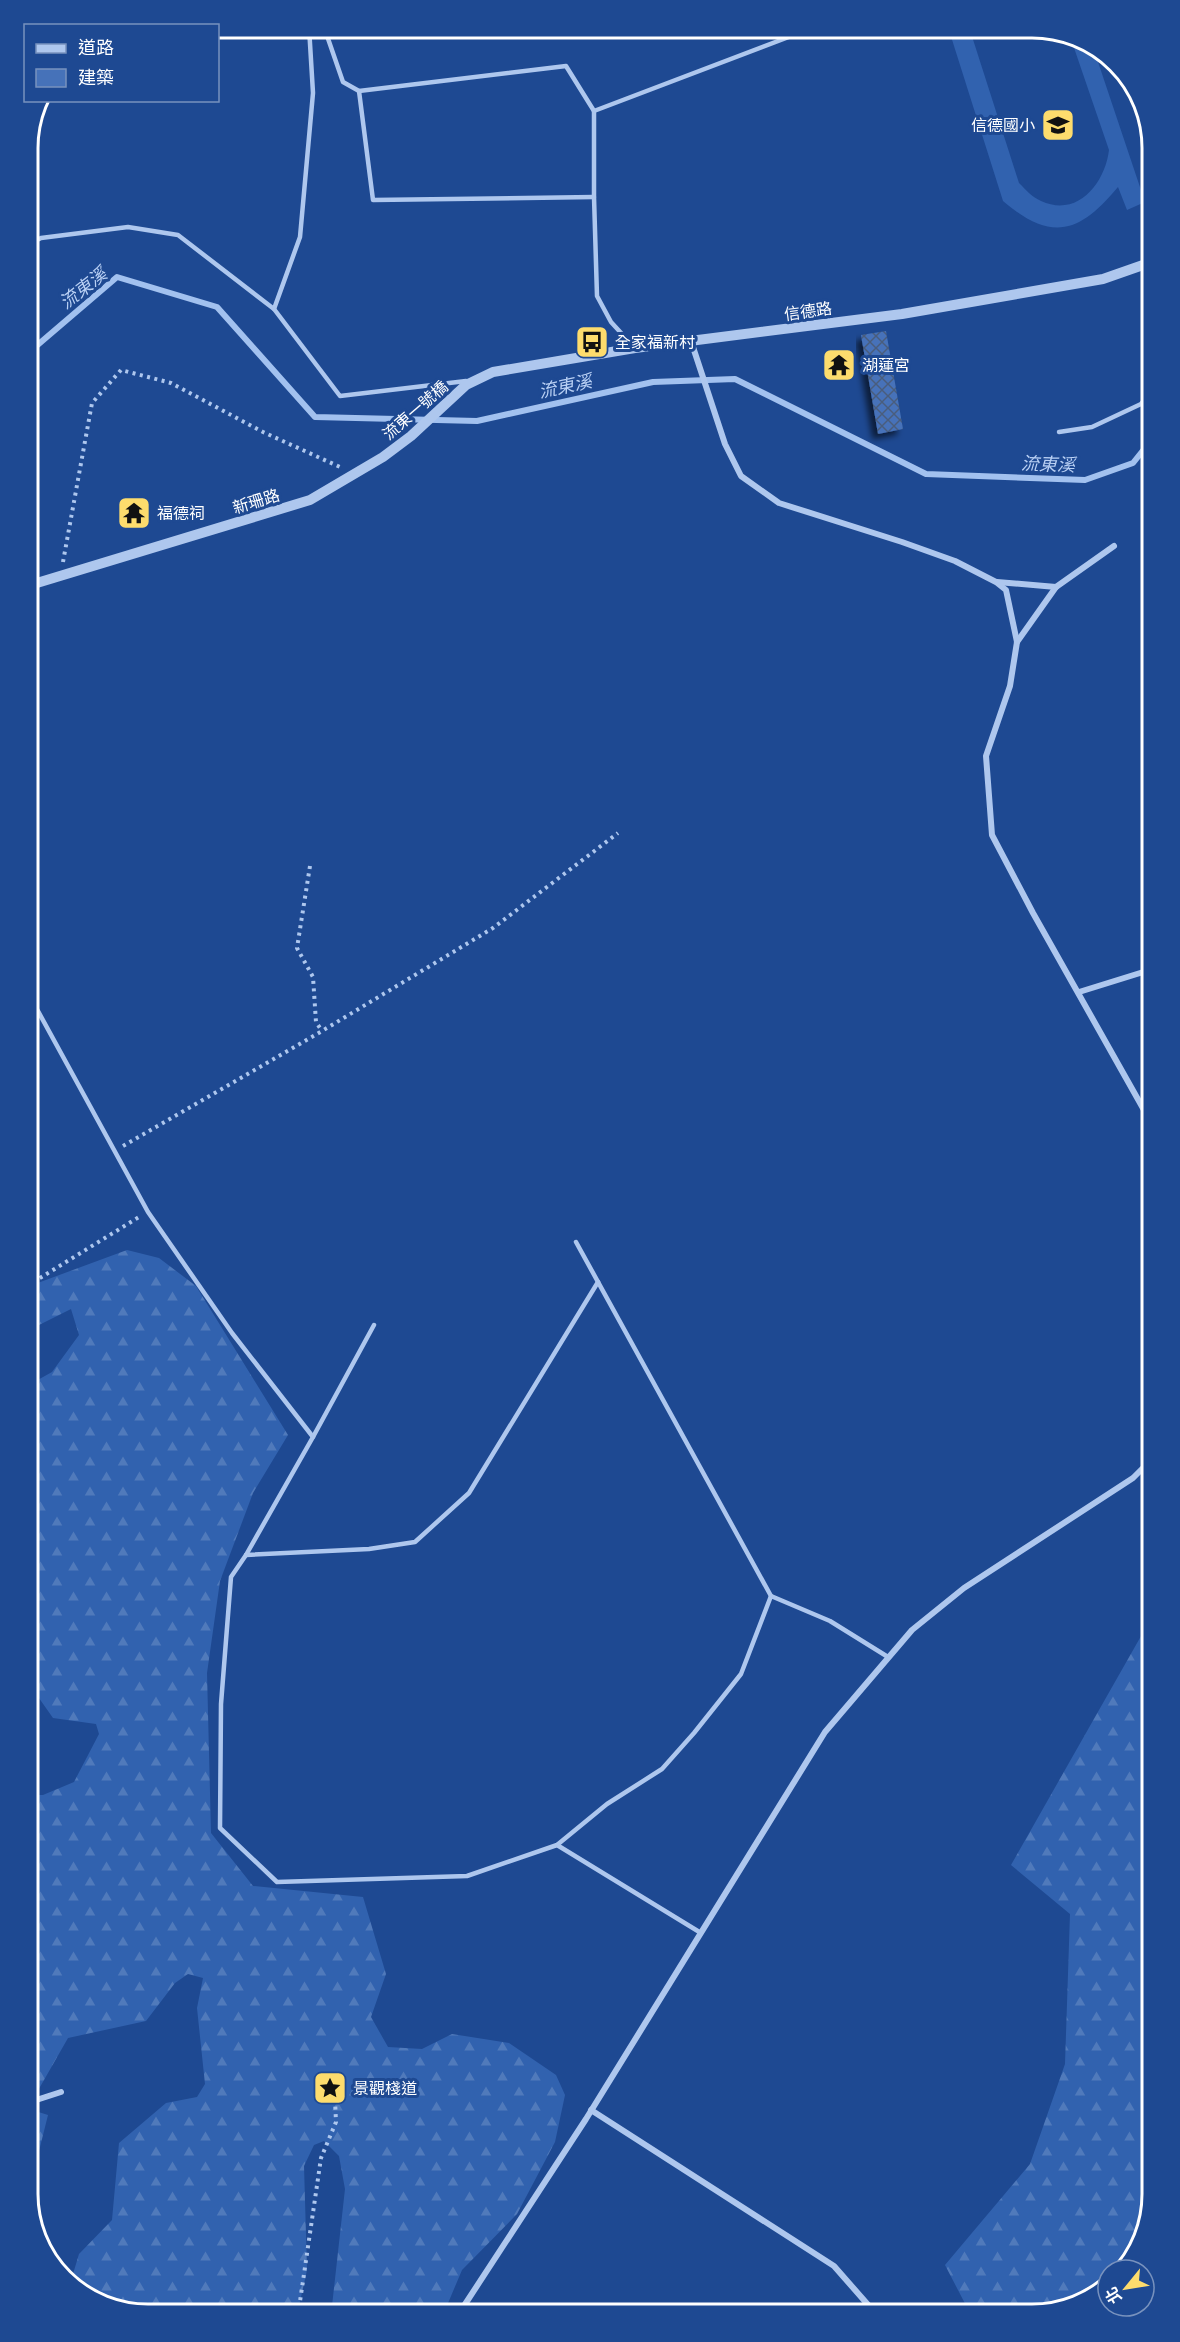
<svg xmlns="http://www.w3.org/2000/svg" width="1180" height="2342" viewBox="0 0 1180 2342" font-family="Quicksand,'Noto Sans TC',sans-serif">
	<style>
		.forest { fill: url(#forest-firs) }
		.pitch { fill: #3162af }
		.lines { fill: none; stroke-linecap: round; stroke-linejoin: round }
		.stream { stroke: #a2c1ef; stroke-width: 6 }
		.building { fill: url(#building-cross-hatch); filter: url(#shadow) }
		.path { stroke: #aec7ee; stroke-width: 4; stroke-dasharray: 3 4.5; stroke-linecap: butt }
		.service { stroke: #aec7ee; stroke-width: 4.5 }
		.minor { stroke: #aec7ee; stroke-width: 6 }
		.tertiary { stroke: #aec7ee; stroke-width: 10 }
		.labels { text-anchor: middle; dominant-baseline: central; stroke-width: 6; stroke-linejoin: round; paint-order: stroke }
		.poi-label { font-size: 16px; fill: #fff; stroke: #1e4992; text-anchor: start }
		.street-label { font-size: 16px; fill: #fff; stroke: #1e4992 }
		.water-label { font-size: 18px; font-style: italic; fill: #bad1f5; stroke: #1e4992 }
		.rim { fill: none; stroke: #fff; stroke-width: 3 }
	</style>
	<defs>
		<pattern id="forest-firs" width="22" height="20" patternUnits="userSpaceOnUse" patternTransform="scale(1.5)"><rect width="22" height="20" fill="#3162af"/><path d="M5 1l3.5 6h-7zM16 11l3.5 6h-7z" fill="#507abb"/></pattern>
		<pattern id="building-cross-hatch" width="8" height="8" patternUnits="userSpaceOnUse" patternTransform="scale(1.5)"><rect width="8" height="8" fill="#4672b9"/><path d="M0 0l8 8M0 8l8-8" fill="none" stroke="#495d7d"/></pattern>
		<filter id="shadow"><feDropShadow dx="-5.5" dy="5.5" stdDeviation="3" flood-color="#0009"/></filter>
	</defs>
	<rect width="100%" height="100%" fill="#1e4992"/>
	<g class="forest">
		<polygon points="127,1250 159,1258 196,1286 288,1435 253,1493 220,1581 207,1673 211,1833 253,1886 363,1897 386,1974 371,2017 388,2047 422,2049 452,2034 509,2043 556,2075 565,2095 555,2142 517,2214 462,2270 443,2315 331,2315 345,2189 339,2156 324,2141 314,2145 304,2166 307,2270 297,2315 140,2315 75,2290 70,2284 79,2254 112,2220 119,2143 166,2103 197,2097 205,2084 197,2008 203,1978 188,1974 175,1983 146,2021 68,2038 36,2094 32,2110 48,2115 32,2179 27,2182 27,1795 43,1795 74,1782 99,1734 96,1724 53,1718 27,1681 27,1386 52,1372 79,1335 71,1309 27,1331 27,1289 35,1284"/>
		<polygon points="1153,1615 1153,2194 1132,2262 1122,2270 1108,2270 1108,2281 1078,2306 1032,2315 971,2315 945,2265 1030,2164 1065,2064 1070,1914 1011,1865"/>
	</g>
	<path class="pitch" d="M948 27H969L1019 183C1026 190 1032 197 1041 201 1078 218 1105 183 1109 150L1071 39 1093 47 1145 202 1127 210 1118 187C1079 234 1051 242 1003 201Z"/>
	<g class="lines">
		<polyline class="stream" points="27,354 117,277 217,307 315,417 477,421 653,382 735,379 926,474 1085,480 1133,463 1153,438"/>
	</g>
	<polygon class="building" points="886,331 903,429 878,434 861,335"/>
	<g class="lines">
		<g class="path">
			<polyline points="63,562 92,403 121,370 171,383 263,432 340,467"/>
			<polyline points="310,866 297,948 313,977 316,1022 322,1031"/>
			<polyline points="123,1146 322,1031 493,928 618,833"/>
			<polyline points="27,1286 139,1217"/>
			<polyline points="298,2315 321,2158 336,2122 335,2100 330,2088"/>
		</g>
		<g class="service">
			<polyline points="324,27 343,82 359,91 566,66 594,111"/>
			<polyline points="359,91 373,200 594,197"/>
			<polyline points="27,245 41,238 128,227 178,235 274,309 340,396 466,381"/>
			<polyline points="1143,265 1153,303"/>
			<polyline points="274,309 300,237 313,93 309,27"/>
			<polyline points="633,346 611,322 597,296 594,197 594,111 815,27"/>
			<polyline points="1059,432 1092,427 1141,404 1153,388"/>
			<polyline points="27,991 148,1212 232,1333 313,1437"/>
			<polyline points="576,1242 771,1596"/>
			<polyline points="374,1325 313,1437 246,1555 231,1577 221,1704 220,1828 277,1882 467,1876 557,1845 607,1804 662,1769 694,1733 741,1674 771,1596 830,1621 888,1657"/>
			<polyline points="246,1555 369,1549 415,1542 469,1493 598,1282"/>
			<polyline points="557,1845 701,1933"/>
		</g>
		<g class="minor">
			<polyline points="691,341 725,444 741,476 779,503 902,542 955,561 996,582 1006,590 1017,642 1010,686 986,756 992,835 1033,913 1153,1126"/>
			<polyline points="997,582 1056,587"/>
			<polyline points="1017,642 1056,587 1114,546"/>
			<polyline points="1079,992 1153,969"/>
			<polyline points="27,2103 61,2092"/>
			<polyline points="591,2110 834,2266 877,2315"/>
			<polyline points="458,2315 586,2119 825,1732 912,1630 964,1588 1133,1478 1153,1458"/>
		</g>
		<polyline class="tertiary" points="27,586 310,500 383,457 411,436 466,385 493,372 635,348 902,314 1103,279 1143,265 1153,259"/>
	</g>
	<defs>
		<g id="school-square" transform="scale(1.725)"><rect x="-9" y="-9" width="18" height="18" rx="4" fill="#fddc6d" stroke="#1e4992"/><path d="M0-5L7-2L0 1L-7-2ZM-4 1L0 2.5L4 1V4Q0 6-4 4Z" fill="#111"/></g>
		<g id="bus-square" transform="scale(1.725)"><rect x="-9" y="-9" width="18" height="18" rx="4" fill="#fddc6d" stroke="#1e4992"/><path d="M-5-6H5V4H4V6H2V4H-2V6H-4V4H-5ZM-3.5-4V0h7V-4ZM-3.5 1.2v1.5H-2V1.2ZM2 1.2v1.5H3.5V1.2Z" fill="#111"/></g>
		<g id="temple-square" transform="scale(1.725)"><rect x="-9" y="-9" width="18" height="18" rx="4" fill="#fddc6d" stroke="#1e4992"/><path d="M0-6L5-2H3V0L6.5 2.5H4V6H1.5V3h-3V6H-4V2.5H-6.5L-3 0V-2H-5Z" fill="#111"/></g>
		<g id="sight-square" transform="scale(1.725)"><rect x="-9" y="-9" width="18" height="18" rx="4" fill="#fddc6d" stroke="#1e4992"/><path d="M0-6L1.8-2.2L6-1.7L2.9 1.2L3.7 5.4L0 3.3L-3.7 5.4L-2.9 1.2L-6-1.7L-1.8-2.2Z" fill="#111"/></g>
	</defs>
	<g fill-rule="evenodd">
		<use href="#school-square" x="1058" y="125"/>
		<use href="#bus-square" x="592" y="342"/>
		<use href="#temple-square" x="839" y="365"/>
		<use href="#temple-square" x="134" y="513"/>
		<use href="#sight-square" x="330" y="2088"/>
	</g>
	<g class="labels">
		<g class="poi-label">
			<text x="1035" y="125" text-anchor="end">信德國小</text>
			<text x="615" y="342">全家福新村</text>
			<text x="862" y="365">湖蓮宮</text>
			<text x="157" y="513">福德祠</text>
			<text x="353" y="2088">景觀棧道</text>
		</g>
		<g class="street-label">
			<text transform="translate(808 311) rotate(-8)">信德路</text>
			<text transform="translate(415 410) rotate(-41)">流東一號橋</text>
			<text transform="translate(256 501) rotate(-17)">新珊路</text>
		</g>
		<g class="water-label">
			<text transform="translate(83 288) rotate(-38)">流東溪</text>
			<text transform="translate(565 386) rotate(-12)">流東溪</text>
			<text transform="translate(1048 464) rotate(2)">流東溪</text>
		</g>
	</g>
	<path d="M0 0H1180V2342H0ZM148 38H1032A110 110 0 0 1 1142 148V2194A110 110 0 0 1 1032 2304H148A110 110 0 0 1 38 2194V148A110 110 0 0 1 148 38Z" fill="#1e4992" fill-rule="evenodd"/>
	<path class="rim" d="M148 38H1032A110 110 0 0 1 1142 148V2194A110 110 0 0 1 1032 2304H148A110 110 0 0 1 38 2194V148A110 110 0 0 1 148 38Z"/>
	<rect x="24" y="24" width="195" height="78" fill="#1e4992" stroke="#7892be" stroke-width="1.5"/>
	<rect x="36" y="44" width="30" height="9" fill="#aec7ee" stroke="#7892be" stroke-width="1.5"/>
	<text x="78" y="54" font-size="18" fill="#ffffff">道路</text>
	<rect x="36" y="69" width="30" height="18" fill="#4672b9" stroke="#7892be" stroke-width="1.5"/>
	<text x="78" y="84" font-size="18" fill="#ffffff">建築</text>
	<g transform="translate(1126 2288) rotate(240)"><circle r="28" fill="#1e4992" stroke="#7892be" stroke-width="1.5"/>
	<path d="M0-4.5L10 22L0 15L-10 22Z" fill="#fddc6d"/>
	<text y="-9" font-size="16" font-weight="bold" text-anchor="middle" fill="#ffffff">北</text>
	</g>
</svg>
